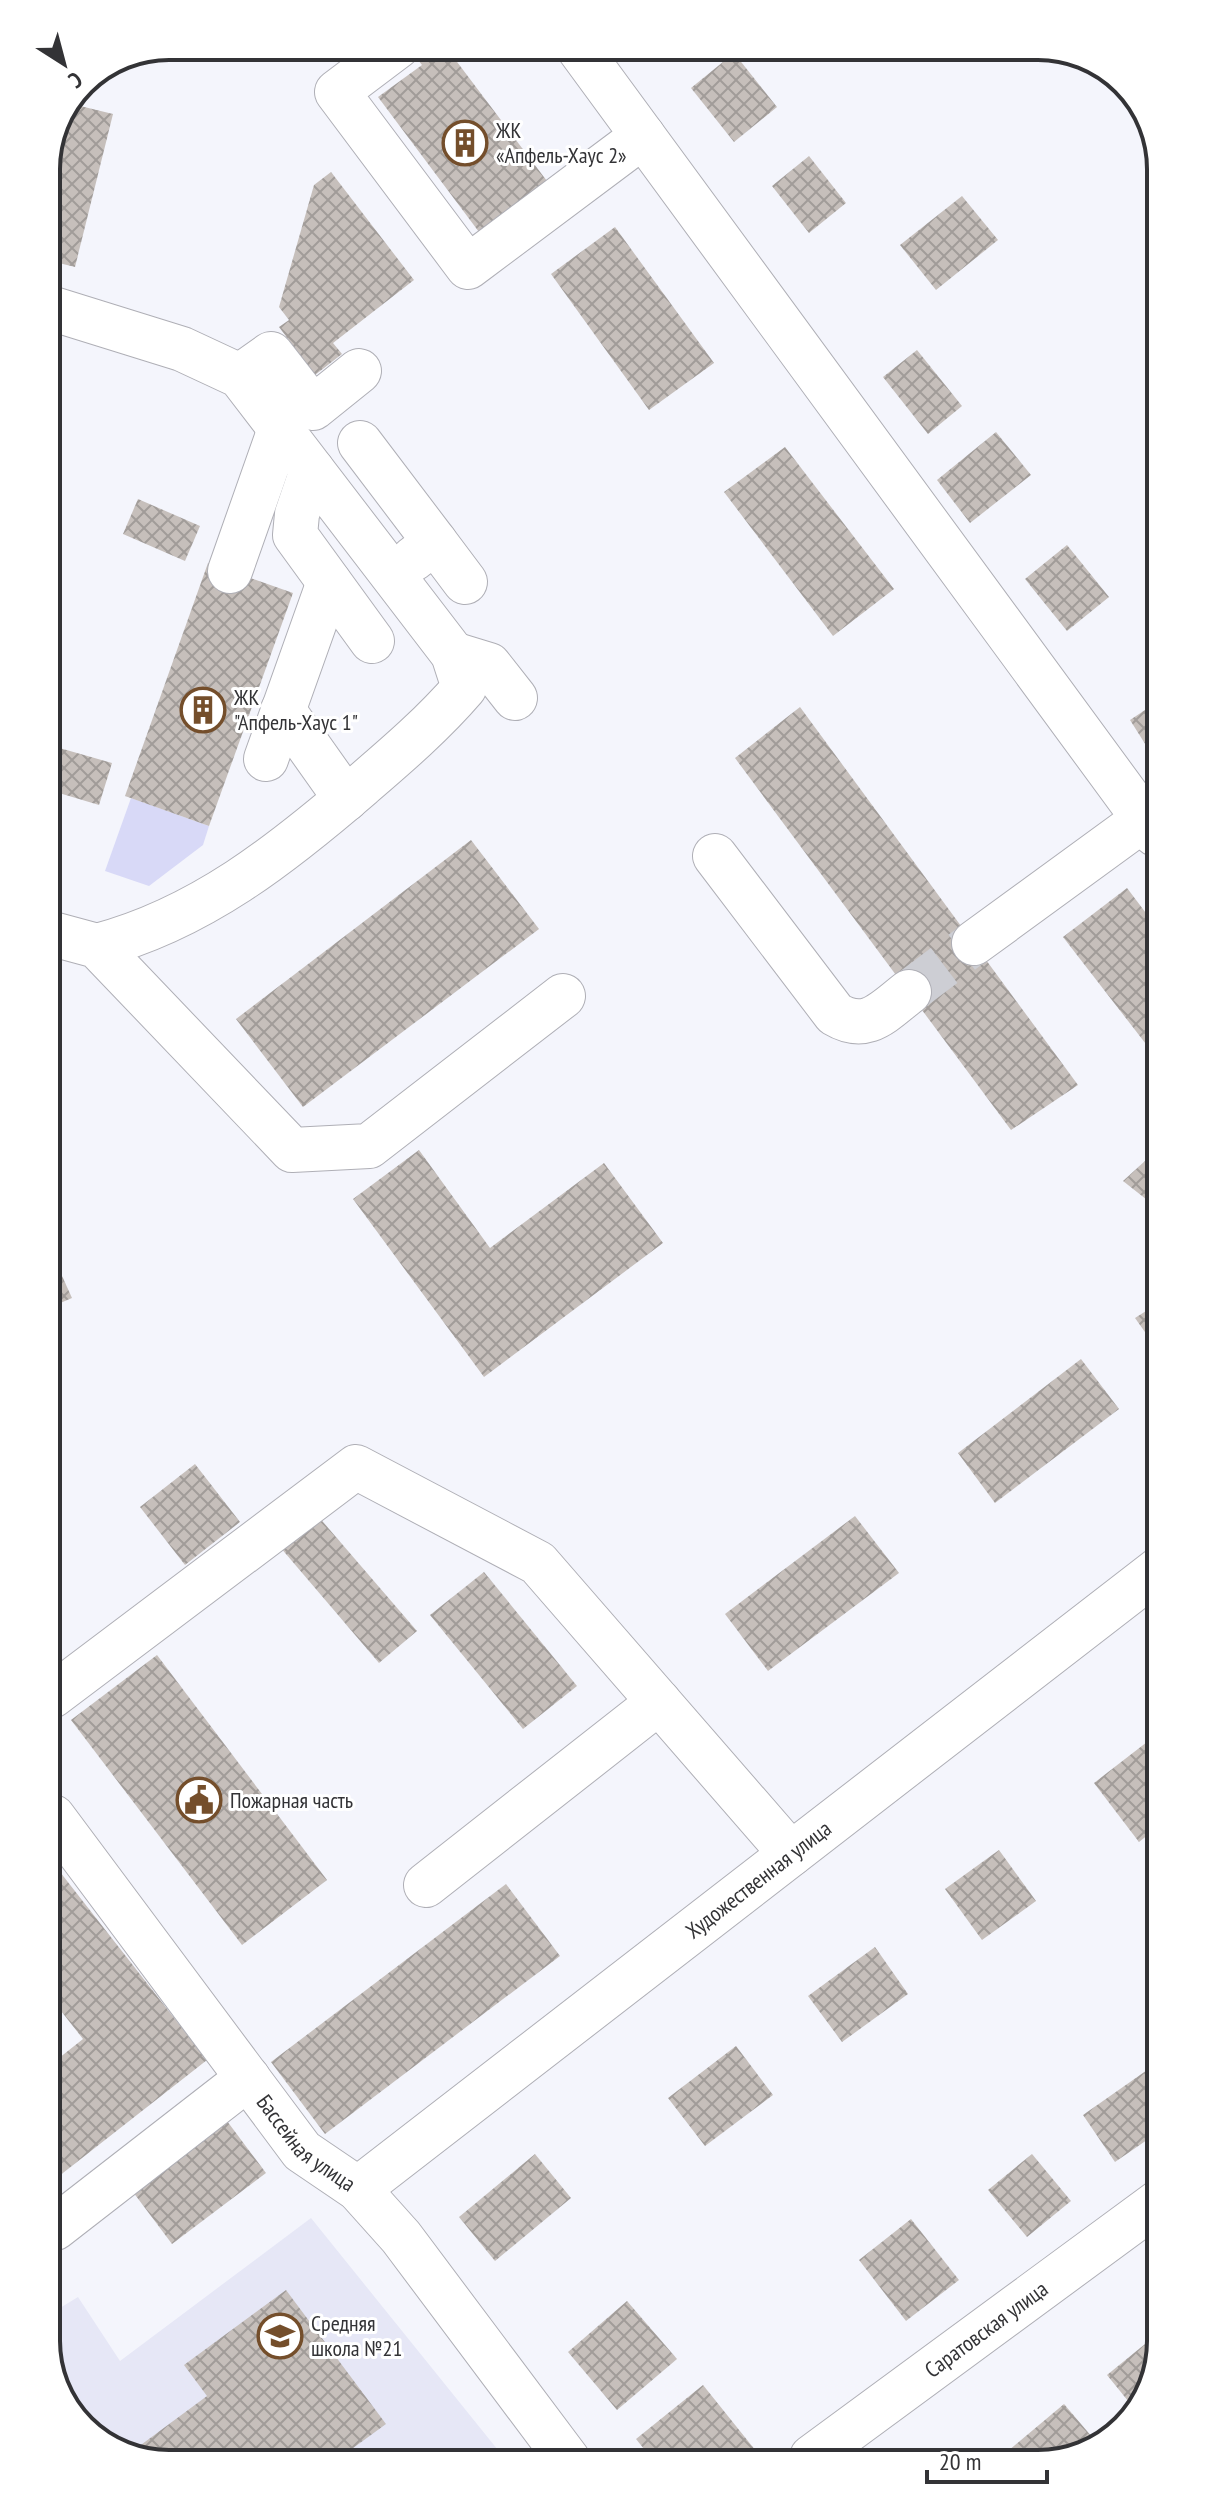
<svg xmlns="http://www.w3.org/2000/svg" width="1207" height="2510" viewBox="0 0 1207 2510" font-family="'PT Sans Narrow',sans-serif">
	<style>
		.built { fill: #e6e7f6 }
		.green { fill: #d8d9f7 }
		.building { fill: url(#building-cross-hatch) }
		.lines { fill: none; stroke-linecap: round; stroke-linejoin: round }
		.minor-tunnel { stroke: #cdced4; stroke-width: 44; stroke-dasharray: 44 22; stroke-linecap: butt }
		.minor-casing { stroke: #afafb6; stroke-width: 46 }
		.minor { stroke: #fff; stroke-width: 44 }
		.labels { text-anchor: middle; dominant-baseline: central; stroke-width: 6; stroke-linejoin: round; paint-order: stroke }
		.poi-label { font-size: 22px; fill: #333336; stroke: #fff; text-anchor: start }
		.street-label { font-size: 22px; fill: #333336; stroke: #fff }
		.rim { fill: none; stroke: #333336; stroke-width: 4 }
	</style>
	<defs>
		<pattern id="building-cross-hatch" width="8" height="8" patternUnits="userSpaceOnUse" patternTransform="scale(2)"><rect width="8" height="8" fill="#c6bfbb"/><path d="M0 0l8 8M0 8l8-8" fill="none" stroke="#a19c99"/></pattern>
	</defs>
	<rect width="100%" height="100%" fill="#f4f5fc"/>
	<polygon class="built" points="311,2218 506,2460 161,2464 100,2443 55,2388 55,2311 78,2297 120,2361"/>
	<polygon class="green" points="131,798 209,826 203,845 149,886 105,871"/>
	<g class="building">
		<polygon points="435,46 445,46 553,189 479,232 378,97 422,65 418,60"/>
		<polygon points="734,53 777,107 734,142 691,88"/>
		<polygon points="72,104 113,114 75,267 47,260 46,161"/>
		<polygon points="809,156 846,203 809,233 772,186"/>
		<polygon points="331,172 414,280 333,343 342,354 315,375 279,327 289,320 279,307 314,185"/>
		<polygon points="962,196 998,240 936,290 900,245"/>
		<polygon points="615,227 714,363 649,410 551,274"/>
		<polygon points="917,350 962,406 928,434 883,377"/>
		<polygon points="996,432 1031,475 970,523 937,480"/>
		<polygon points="785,447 894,589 833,636 724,492"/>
		<polygon points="138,499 200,526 185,561 123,534"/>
		<polygon points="1067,545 1109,597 1067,631 1025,579"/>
		<polygon points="208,563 293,593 209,826 125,796"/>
		<polygon points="1154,704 1154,758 1130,720"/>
		<polygon points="800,707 1078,1085 1011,1130 735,758"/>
		<polygon points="49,745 112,763 99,805 49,790"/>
		<polygon points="471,840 539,929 303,1107 236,1019"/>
		<polygon points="1127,888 1155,925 1156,1057 1063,937"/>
		<polygon points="419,1150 490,1248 604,1163 663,1243 484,1377 353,1199"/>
		<polygon points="1156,1151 1156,1207 1123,1181"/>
		<polygon points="58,1267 72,1298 51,1307 51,1270"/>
		<polygon points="1157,1304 1157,1349 1135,1318"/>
		<polygon points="1081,1359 1119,1409 995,1503 958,1453"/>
		<polygon points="195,1464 240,1522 185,1565 140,1507"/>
		<polygon points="317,1515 417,1631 379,1663 280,1547"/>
		<polygon points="855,1516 899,1573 768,1671 725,1614"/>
		<polygon points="484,1572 577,1686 523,1729 430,1615"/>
		<polygon points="157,1655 327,1880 242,1945 71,1720"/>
		<polygon points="1147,1742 1159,1757 1159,1826 1139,1842 1094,1783"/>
		<polygon points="999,1850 1036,1901 982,1940 945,1889"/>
		<polygon points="53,1863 207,2060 54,2180 54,2062 83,2039 54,2002"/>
		<polygon points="506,1884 560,1956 325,2134 271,2062"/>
		<polygon points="875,1947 908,1994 842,2042 808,1996"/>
		<polygon points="736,2046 773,2095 705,2146 668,2098"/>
		<polygon points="1150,2068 1160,2082 1160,2131 1115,2162 1083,2115"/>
		<polygon points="224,2117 266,2173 172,2244 130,2188"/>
		<polygon points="535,2154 571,2198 495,2261 459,2217"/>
		<polygon points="1032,2154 1071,2201 1027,2237 988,2190"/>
		<polygon points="911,2219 959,2280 906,2321 859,2260"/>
		<polygon points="286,2290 386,2424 334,2462 161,2464 130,2453 207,2396 184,2365"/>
		<polygon points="627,2301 677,2359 617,2410 568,2352"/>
		<polygon points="1161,2331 1161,2342 1137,2412 1107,2375"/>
		<polygon points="703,2385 756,2451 747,2458 652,2459 636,2439"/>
		<polygon points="1064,2404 1098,2444 1085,2455 1002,2456"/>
	</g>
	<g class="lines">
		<polyline class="minor-tunnel" points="909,992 974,943"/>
		<g class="minor-casing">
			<g id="minor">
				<polyline points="398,46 337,92 468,267 643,136"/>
				<polyline points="577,46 1155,834"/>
				<path d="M47 307 182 349 240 376 453 654 464 688C433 724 398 754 362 785 282 854 200 919 97 946"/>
				<polyline points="240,376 271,354 313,408 359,371"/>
				<polyline points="360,443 435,542"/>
				<polyline points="312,470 297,514 295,535 372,641"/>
				<polyline points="413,559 435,542 465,582"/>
				<polyline points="230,571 280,429"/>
				<polyline points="453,654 489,665 515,698"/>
				<polyline points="283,710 346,799"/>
				<polyline points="266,759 329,582"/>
				<path d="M715 856 835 1014C867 1033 883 1012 909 992"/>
				<polyline points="49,933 97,946 292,1150 369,1146 563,996"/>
				<polyline points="974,943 1155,811"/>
				<polyline points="52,1696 356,1467 538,1563 791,1854"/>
				<path id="s1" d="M53 1817 302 2151 358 2189 401 2237 568 2460"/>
				<polyline points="426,1885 659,1702"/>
				<path id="s2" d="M358 2189 1158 1570"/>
				<polyline points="55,2228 248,2078"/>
				<path id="s3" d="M812 2457 1160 2201"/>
			</g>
		</g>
		<use href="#minor" class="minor"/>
	</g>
	<defs>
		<g id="building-ring" transform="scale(2.3)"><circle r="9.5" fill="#fff" stroke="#744e2b" stroke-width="1.5"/><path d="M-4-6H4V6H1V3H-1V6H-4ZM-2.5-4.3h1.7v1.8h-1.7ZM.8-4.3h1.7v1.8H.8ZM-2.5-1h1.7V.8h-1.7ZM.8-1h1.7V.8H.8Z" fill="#744e2b"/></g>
		<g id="civic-ring" transform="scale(2.3)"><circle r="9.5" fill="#fff" stroke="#744e2b" stroke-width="1.5"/><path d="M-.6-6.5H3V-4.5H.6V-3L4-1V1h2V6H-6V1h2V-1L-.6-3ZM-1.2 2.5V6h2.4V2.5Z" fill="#744e2b"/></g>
		<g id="school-ring" transform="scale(2.3)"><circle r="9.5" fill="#fff" stroke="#744e2b" stroke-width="1.5"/><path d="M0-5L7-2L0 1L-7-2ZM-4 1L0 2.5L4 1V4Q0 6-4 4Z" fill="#744e2b"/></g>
	</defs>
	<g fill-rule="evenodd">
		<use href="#building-ring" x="465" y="143"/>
		<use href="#building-ring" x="203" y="710"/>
		<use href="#civic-ring" x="199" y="1800"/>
		<use href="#school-ring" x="280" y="2336"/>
	</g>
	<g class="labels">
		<g class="poi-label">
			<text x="496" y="130">ЖК<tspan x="496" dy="25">«Апфель-Хаус 2»</tspan></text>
			<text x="234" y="697">ЖК<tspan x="234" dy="25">"Апфель-Хаус 1"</tspan></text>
			<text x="230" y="1800">Пожарная часть</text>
			<text x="311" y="2323">Средняя<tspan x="311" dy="25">школа №21</tspan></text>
		</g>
		<g class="street-label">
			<text stroke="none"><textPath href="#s2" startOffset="506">Художественная улица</textPath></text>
			<text stroke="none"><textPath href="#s1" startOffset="414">Бассейная улица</textPath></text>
			<text stroke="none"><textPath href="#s3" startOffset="216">Саратовская улица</textPath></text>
		</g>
	</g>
	<path d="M0 0H1207V2510H0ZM169 60H1038A109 109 0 0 1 1147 169V2341A109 109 0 0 1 1038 2450H169A109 109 0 0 1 60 2341V169A109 109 0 0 1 169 60Z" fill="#fff" fill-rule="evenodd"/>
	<path class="rim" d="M169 60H1038A109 109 0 0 1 1147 169V2341A109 109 0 0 1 1038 2450H169A109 109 0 0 1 60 2341V169A109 109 0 0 1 169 60Z"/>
	<g transform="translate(64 64) rotate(144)" stroke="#ffffff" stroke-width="6" paint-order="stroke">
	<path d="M0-6L14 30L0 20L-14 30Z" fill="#333336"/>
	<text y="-12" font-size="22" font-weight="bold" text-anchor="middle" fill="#333336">С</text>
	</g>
	<path d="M927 2470v12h120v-12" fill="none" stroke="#333336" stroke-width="4"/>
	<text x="939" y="2470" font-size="24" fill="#333336" stroke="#ffffff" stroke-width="6" paint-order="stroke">20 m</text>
</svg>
